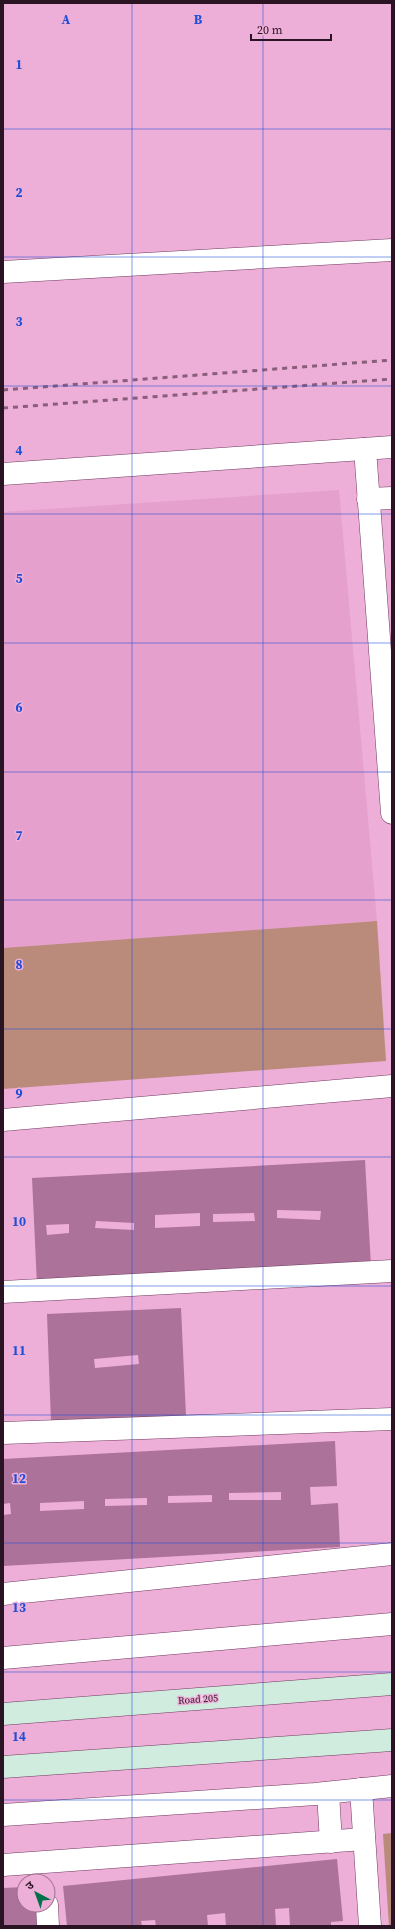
<svg xmlns="http://www.w3.org/2000/svg" width="395" height="1929" viewBox="0 0 395 1929" font-family="'Source Serif 4','Noto Sans Devanagari',serif">
	<style>
		.built { fill: #e6a0ce }
		.green { fill: #ba8b7b }
		.building { fill: #ad7299; fill-rule: evenodd }
		.lines { fill: none; stroke-linecap: round; stroke-linejoin: round }
		.minor-casing { stroke: #703a5f; stroke-width: 23 }
		.secondary-casing { stroke: #703a5f; stroke-width: 23 }
		.minor { stroke: #fff; stroke-width: 22 }
		.secondary { stroke: #d0ecde; stroke-width: 22 }
		.rail { stroke: #885e7a; stroke-width: 3; stroke-dasharray: 5 5; stroke-linecap: butt }
		.grid { fill: none; stroke: #1d4ed8; stroke-width: 1; stroke-opacity: 0.55 }
		.labels { text-anchor: middle; dominant-baseline: central; stroke-width: 3; stroke-linejoin: round; paint-order: stroke }
		.street-label { font-size: 10px; fill: #2a1323; stroke: #edaed7 }
		.grid-label { font-size: 13px; text-anchor: middle; font-weight: bold; fill: #1d4ed8; stroke: #edaed7; stroke-width: 3; stroke-linejoin: round; paint-order: stroke }
	</style>
	<rect width="100%" height="100%" fill="#edaed7"/>
	<polygon class="built" points="339,490 377,921 3,948 3,512"/>
	<g class="green">
		<polygon points="377,921 386,1061 3,1089 3,948"/>
		<polygon points="392,1833 392,1926 389,1926 383,1834"/>
	</g>
	<g class="building">
		<path d="M365 1160 371 1266 37 1285 32 1178ZM277 1210 321 1211 320 1220 277 1218ZM200 1213V1226L155 1228V1215ZM254 1213 255 1221 213 1222V1214ZM96 1221 134 1223V1230L95 1228ZM69 1224V1233L47 1235 46 1225Z"/>
		<path d="M181 1308 186 1416 51 1422 47 1314ZM138 1355 139 1364 95 1368 94 1359Z"/>
		<path d="M335 1441 337 1486 310 1487 311 1505 338 1503 340 1547 3 1566V1515L11 1514 10 1503 3 1504V1459ZM281 1492V1500H229V1493ZM212 1495V1502L168 1503V1496ZM147 1498V1505L105 1506V1499ZM84 1501V1509L40 1511V1503Z"/>
		<polygon points="337,1859 343,1921 331,1922 331,1926 290,1926 289,1908 275,1909 276,1926 226,1926 225,1913 207,1915 208,1926 156,1926 155,1920 141,1921 142,1926 67,1926 63,1886"/>
		<polygon points="24,1887 24,1905 38,1905 40,1926 3,1926 3,1888"/>
	</g>
	<g class="lines">
		<g class="minor-casing">
			<g id="minor">
				<polyline points="3,272 392,250"/>
				<polyline points="365,449 392,813"/>
				<polyline points="3,474 392,447"/>
				<polyline points="368,499 392,498"/>
				<polyline points="3,1120 392,1086"/>
				<polyline points="3,1292 392,1271"/>
				<polyline points="3,1433 392,1419"/>
				<polyline points="3,1594 392,1554"/>
				<polyline points="3,1658 392,1624"/>
				<polyline points="361,1789 370,1926"/>
				<polyline points="328,1793 331,1842"/>
				<polyline points="3,1815 315,1794 392,1786"/>
				<polyline points="3,1865 364,1839"/>
				<polyline points="47,1905 48,1926"/>
			</g>
		</g>
		<g class="secondary-casing">
			<g id="secondary">
				<polyline points="3,1714 392,1684"/>
				<polyline points="3,1767 392,1740"/>
			</g>
		</g>
		<use href="#minor" class="minor"/>
		<use href="#secondary" class="secondary"/>
		<g class="rail">
			<polyline points="3,390 392,360"/>
			<polyline points="3,408 392,379"/>
		</g>
	</g>
	<path class="grid" d="M132 3V1926M263 3V1926M3 129H392M3 257H392M3 386H392M3 514H392M3 643H392M3 772H392M3 900H392M3 1029H392M3 1157H392M3 1286H392M3 1415H392M3 1543H392M3 1672H392M3 1800H392"/>
	<g class="labels">
		<g class="street-label">
			<text transform="translate(198 1699) rotate(-4)">Road 205</text>
		</g>
	</g>
	<g class="grid-label">
		<text x="66" y="24">A</text>
		<text x="198" y="24">B</text>
		<text x="19" y="69">1</text>
		<text x="19" y="197">2</text>
		<text x="19" y="326">3</text>
		<text x="19" y="455">4</text>
		<text x="19" y="583">5</text>
		<text x="19" y="712">6</text>
		<text x="19" y="840">7</text>
		<text x="19" y="969">8</text>
		<text x="19" y="1098">9</text>
		<text x="19" y="1226">10</text>
		<text x="19" y="1355">11</text>
		<text x="19" y="1483">12</text>
		<text x="19" y="1612">13</text>
		<text x="19" y="1741">14</text>
	</g>
	<rect width="395" height="1929" fill="none" stroke="#2a1323" stroke-width="8"/>
	<g transform="translate(36 1893) rotate(319)"><circle r="19" fill="#edaed7" stroke="#9f708f"/>
	<path d="M0-3L7 15L0 10L-7 15Z" fill="#02714a"/>
	<text y="-6" font-size="11" font-weight="bold" text-anchor="middle" fill="#2a1323">उ</text>
	</g>
	<path d="M251 34v6h80v-6" fill="none" stroke="#2a1323" stroke-width="2"/>
	<text x="257" y="34" font-size="12" fill="#2a1323" stroke="#edaed7" stroke-width="3" paint-order="stroke">20 m</text>
</svg>
